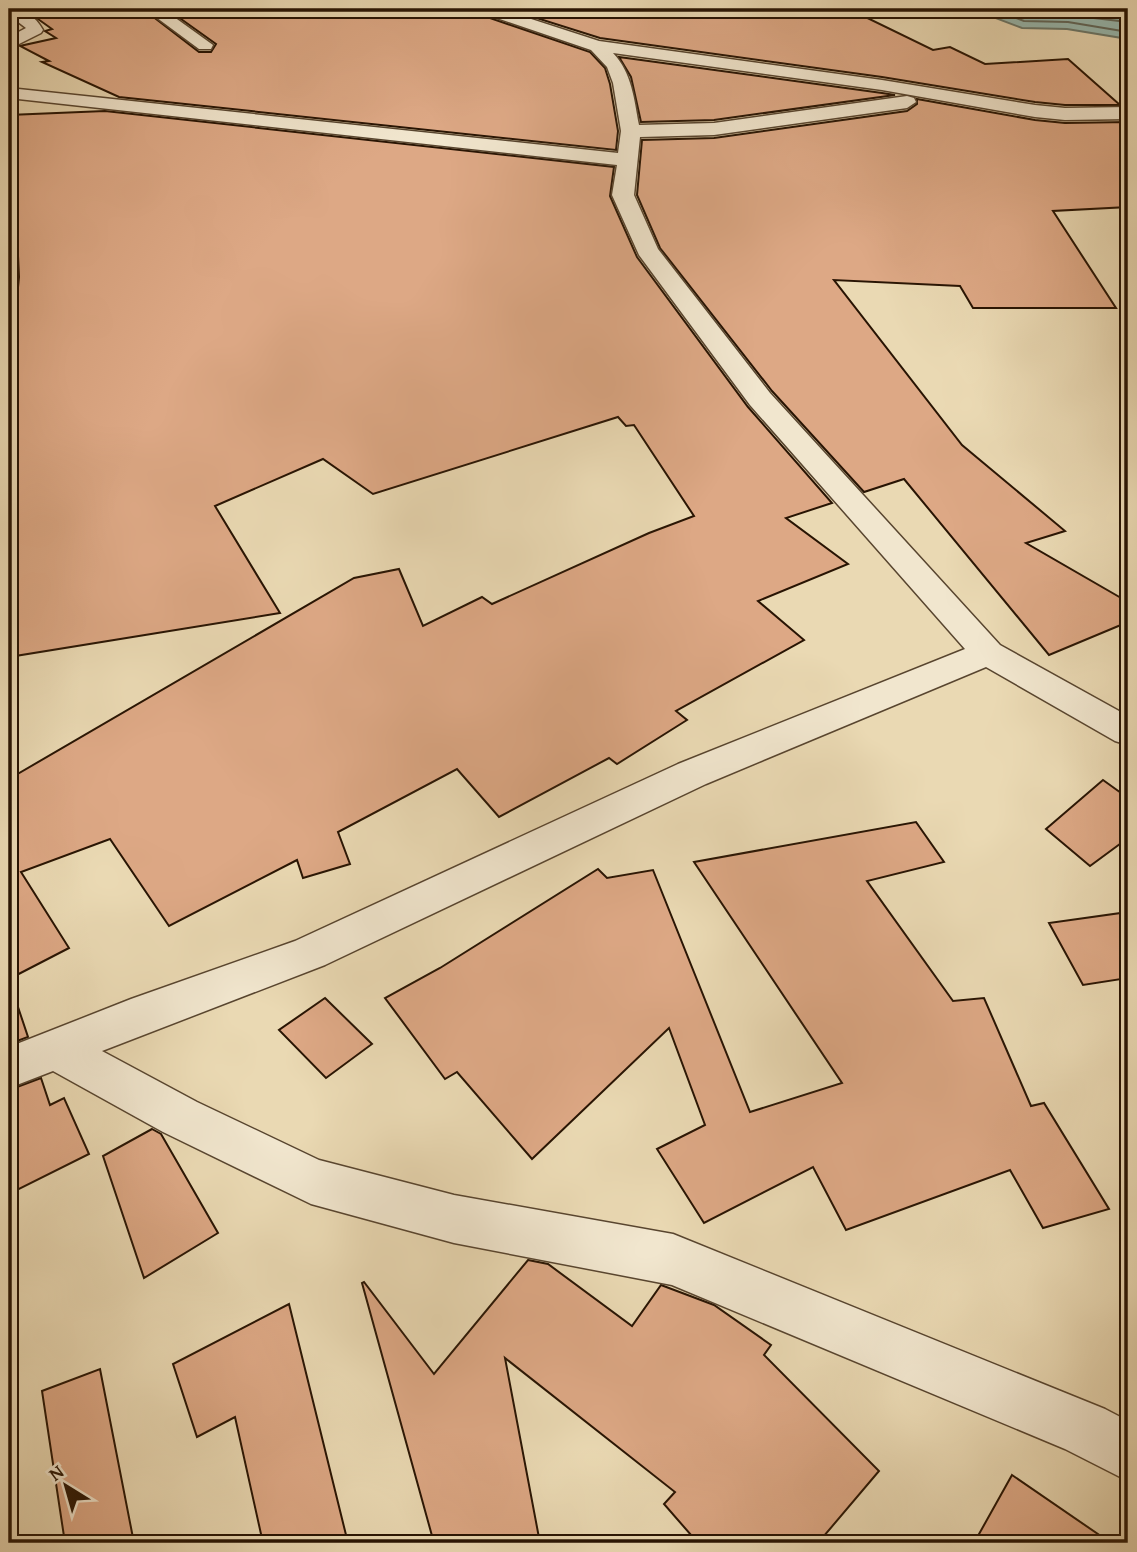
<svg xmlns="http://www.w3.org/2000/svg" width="1137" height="1552" viewBox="0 0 1137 1552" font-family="'Gentium Book Plus',serif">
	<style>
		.water { fill: #98bab1; stroke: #6b786b; stroke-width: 2 }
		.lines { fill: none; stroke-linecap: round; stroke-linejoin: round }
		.shore { stroke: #60675a; stroke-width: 2 }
		.building { fill: #dda885; stroke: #281403; stroke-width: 2 }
		.street-casing { stroke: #58452f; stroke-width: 3 }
		.street { fill: #f1e6ce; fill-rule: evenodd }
	</style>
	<rect width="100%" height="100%" fill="#ead9b3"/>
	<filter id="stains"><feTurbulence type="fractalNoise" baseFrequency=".00286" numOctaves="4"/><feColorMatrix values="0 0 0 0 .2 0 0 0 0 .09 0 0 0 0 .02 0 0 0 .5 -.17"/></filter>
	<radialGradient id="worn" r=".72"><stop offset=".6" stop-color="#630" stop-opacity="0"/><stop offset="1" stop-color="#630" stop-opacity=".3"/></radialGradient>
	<polygon class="water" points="972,9 1128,9 1128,39 1067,29 1022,28"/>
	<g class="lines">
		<g class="shore">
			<polyline points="992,9 1024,21 1068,22 1128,32"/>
			<polyline points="1016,9 1128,22"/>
		</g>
	</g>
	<g class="building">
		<polygon points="24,9 143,9 199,52 211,52 216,44 167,9 474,9 478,14 590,52 605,68 610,84 618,131 616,150 119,97 42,62 49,61 20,46 56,38 45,31 52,29"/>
		<polygon points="508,9 849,9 933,50 950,47 985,64 1068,59 1120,105 1065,105 1035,102 882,77 600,38"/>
		<polygon points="619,57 882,93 895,95 714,120 641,122 631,77"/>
		<polygon points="917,99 1035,120 1065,123 1128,122 1128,207 1053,211 1116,308 973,308 960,286 834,280 962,445 1065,531 1026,543 1128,602 1128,622 1049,655 904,479 864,492 772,391 660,248 637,195 642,140 714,138 907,111 917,104"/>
		<polygon points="105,111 614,167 610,196 637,257 748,407 832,503 786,518 848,564 758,601 804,640 676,711 687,720 617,764 609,758 499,817 457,769 338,832 350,864 303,878 297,860 169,926 110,839 21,872 69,948 9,979 9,779 354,578 399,569 423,626 482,597 492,604 649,533 694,516 634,425 626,426 618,417 373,494 323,459 215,506 280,613 9,657 9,328 14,328 19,277 14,172 9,173 9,115"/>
		<polygon points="1103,780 1128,798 1128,838 1090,866 1046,829"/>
		<polygon points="916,822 944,862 867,881 953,1001 984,998 1031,1106 1044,1103 1109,1209 1043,1228 1010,1170 846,1230 813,1167 704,1223 657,1149 705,1125 669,1028 532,1159 457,1072 445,1079 385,998 440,968 598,869 607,878 653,870 750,1112 842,1083 694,862"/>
		<polygon points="1128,912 1128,978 1083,985 1049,923"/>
		<polygon points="325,998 372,1044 326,1078 279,1030"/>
		<polygon points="18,1007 28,1037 9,1044 9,1008"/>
		<polygon points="41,1078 50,1105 64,1098 89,1154 9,1194 9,1090"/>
		<polygon points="152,1129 161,1134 218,1233 144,1278 103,1156"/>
		<polygon points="528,1260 548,1264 632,1326 661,1285 714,1305 771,1345 764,1355 879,1471 818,1543 698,1543 664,1504 675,1492 505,1358 540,1543 434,1543 362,1283 364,1282 434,1374"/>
		<polygon points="289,1304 348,1543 263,1543 235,1417 197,1437 173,1364"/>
		<polygon points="100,1369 134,1543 65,1543 42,1391"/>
		<polygon points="1012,1475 1111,1543 974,1543"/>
	</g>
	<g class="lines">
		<g class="street-casing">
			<g id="street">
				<path d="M9 9C25 9 35 16 43 30L41 33 9 49V37L26 28 9 15Z"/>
				<polygon points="145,9 163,9 213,45 211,49 199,49"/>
				<path d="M477 9H500L599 41 882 80 1035 105 1065 108 1128 107V119L1065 120 1035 117 882 90 613 53C632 73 634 99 639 125L714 123 907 96 914 98 916 102 907 108 714 135 640 137 634 195 658 249 770 393 1000 645 1128 716V745L1115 741 986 667 706 784 325 965 102 1051 197 1102 319 1160 454 1195 673 1234 1105 1409 1128 1421V1481L1065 1449 672 1285 454 1243 311 1204 163 1132 53 1071 9 1088V1047L131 999 295 941 678 764 965 649 750 405 639 255 612 195 617 165 9 98V88L618 153 621 131 613 83 607 67 591 50 479 12Z"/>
			</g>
		</g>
		<use href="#street" class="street"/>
	</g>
	<rect width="1137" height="1552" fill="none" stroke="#ead9b3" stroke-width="35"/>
	<rect x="10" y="10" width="1116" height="1531" fill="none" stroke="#281403" stroke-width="3.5"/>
	<rect x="18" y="18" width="1102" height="1517" fill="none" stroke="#281403" stroke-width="2"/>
	<g transform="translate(66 1486) rotate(323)" stroke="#f1e6ce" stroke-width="5" paint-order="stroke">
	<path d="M0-5L12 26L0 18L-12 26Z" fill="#281403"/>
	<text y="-10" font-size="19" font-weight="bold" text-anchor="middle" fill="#281403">N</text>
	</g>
	<rect width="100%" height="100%" filter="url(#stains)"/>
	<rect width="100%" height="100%" fill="url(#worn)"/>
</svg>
